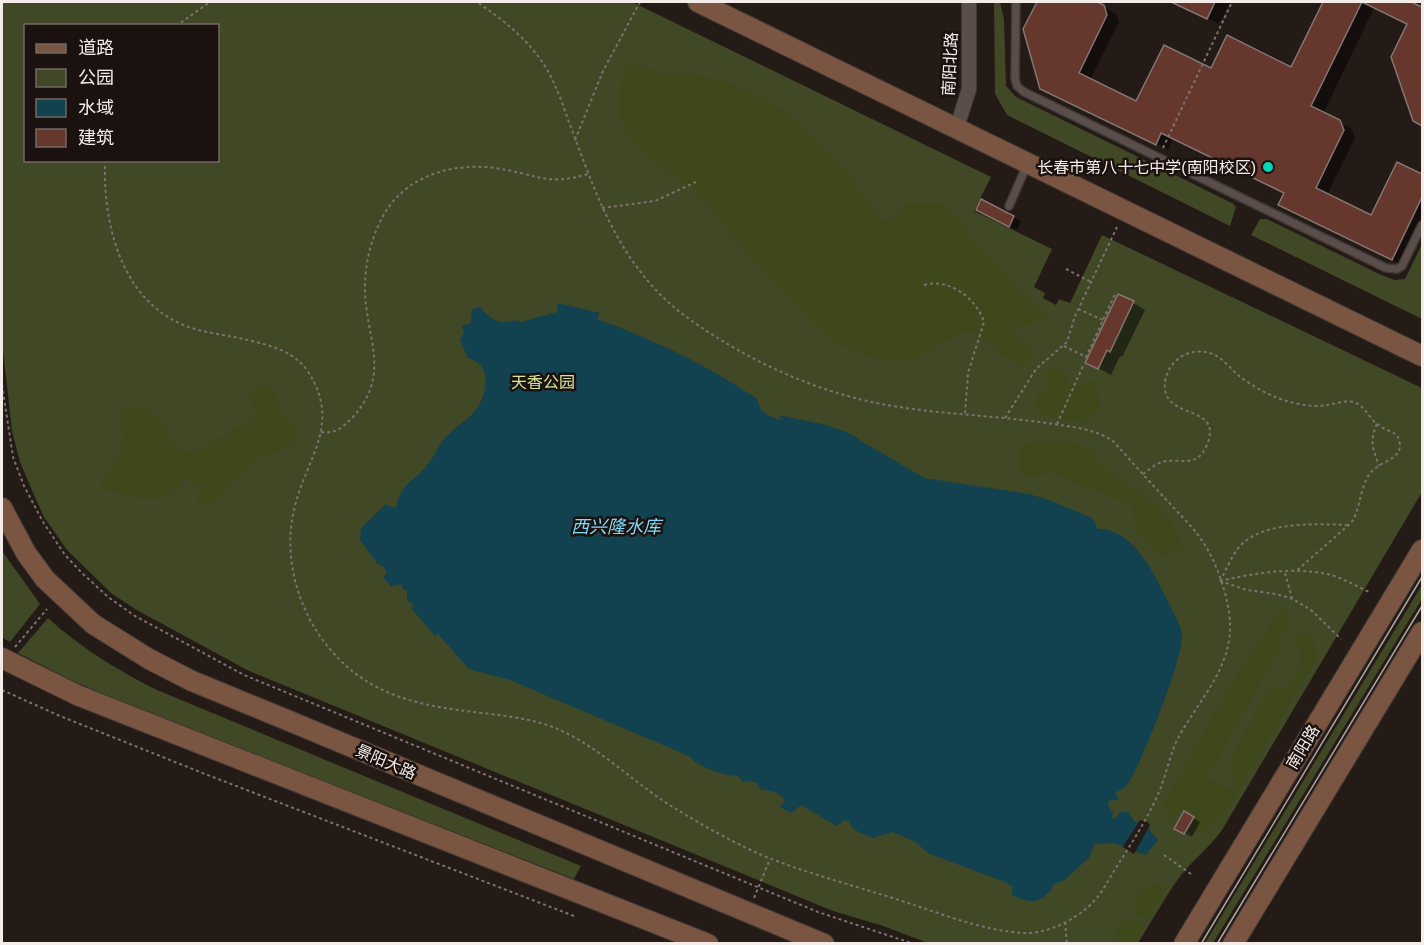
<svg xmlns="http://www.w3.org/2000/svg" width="1424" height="945" viewBox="0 0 1424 945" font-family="Arial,'Noto Sans SC',sans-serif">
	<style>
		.green { fill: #404826; fill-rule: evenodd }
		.forest { fill: #3e481a }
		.water { fill: #12414f }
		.pier { fill: #241a16 }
		.shadow { fill: #0007 }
		.building { fill: #65372d; stroke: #837673; stroke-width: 1.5 }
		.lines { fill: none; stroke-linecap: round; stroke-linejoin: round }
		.lane-casing { stroke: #403836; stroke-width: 10 }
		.street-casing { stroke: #403836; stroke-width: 16 }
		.secondary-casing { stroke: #403836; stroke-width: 22 }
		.path { stroke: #7c7370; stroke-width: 2; stroke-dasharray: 3 3; stroke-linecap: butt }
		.lane { stroke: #5a4e4a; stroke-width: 7 }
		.street { stroke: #5a4e4a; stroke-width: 14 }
		.secondary { stroke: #7a5541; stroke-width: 20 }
		.tram { stroke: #ada5a2; stroke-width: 1.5 }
		.poi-dot { fill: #00d5b7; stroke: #1b110e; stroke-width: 2 }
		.labels { text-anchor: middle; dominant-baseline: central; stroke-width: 5; stroke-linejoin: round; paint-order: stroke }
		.street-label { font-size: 16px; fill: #f3ece9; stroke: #1b110e }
		.poi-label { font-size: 16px; fill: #f3ece9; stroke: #1b110e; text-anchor: end }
		.park-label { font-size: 16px; fill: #d4e69b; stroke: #1b110e }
		.water-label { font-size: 18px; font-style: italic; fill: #7ddbf9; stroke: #1b110e }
	</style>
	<rect width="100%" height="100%" fill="#241a16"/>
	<g class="green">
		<path d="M2 2H632L991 177 974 211 1052 249 1034 287 1045 293 1043 298 1056 305 1059 299 1070 303 1102 235 1422 388V492L1222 830C1210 847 1194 859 1181 875 1165 897 1152 921 1138 943H928L883 926 833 911 247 670 135 609 111 593 67 550 44 517 31 488 20 462 12 431 2 341ZM26 26H218V160H26Z"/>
		<polygon points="994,2 1000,2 1004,19 1006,86 1016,97 1232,203 1236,207 1230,226 1007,115 995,94"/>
		<polygon points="1260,219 1267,219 1379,274 1395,280 1405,279 1422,244 1422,319 1251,235"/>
		<polygon points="2,551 40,604 10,642 2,637"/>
		<polygon points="1422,585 1422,599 1213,943 1205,943"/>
		<path d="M48 618C81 648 117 670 157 690L581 866 574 879 145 712 73 681 18 653Z"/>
	</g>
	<g class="forest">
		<polygon points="627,61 665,74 692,73 728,83 765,98 791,117 840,164 881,219 891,224 905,203 944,203 964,229 1016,287 1049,318 1007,330 1033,352 1023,367 996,351 989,340 974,333 959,332 921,356 895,362 869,357 834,342 809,319 749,256 706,202 691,188 648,158 638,148 625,130 620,112 619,93"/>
		<path d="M1055 368 1068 376 1066 381 1069 384 1085 386 1088 382 1095 381 1098 384C1099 389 1097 393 1098 396 1099 403 1102 405 1099 412L1093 413 1087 423 1039 414C1036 407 1035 401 1038 394L1045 391 1049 382 1043 380 1048 369Z"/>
		<path d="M267 384C282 399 276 417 299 428L292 445C279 448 269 457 256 459L247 472 226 486 221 497 214 502 196 506 201 488 188 480H182C164 511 128 496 101 488 103 471 120 460 123 443 124 435 121 426 120 418L129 406C134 407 140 407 144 408 152 412 163 423 167 432 175 446 174 454 194 452L252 420 255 415 250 393 257 385Z"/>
		<path d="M1069 441C1074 443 1081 444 1086 448 1094 453 1099 462 1106 468 1142 497 1164 501 1183 548L1164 558 1143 539 1135 528 1133 505 1068 480 1051 470C1030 487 1013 472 1021 447L1026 443Z"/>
		<path d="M1284 607C1297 631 1284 622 1279 639 1278 642 1279 646 1279 650L1207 778 1233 791 1236 785 1230 767 1232 755 1266 694 1274 688 1289 687C1303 664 1303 661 1294 635L1304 631C1315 638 1316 645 1317 658L1225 813C1218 822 1210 825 1202 832L1195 829 1196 814 1188 807 1180 811 1170 822 1164 803C1202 737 1236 667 1284 607Z"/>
		<path d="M1151 884 1168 887 1146 918 1136 914C1132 894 1134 896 1151 884Z"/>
		<polygon points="1125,918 1142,922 1145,927 1134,943 1121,943 1116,938 1116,930"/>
	</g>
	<path class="water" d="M558 303 600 313 597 319C653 339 707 365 757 399 759 412 769 417 782 420L778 415 826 425 848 433 924 478 1029 494 1052 501 1092 518 1098 529C1133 528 1154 574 1168 601 1172 611 1181 624 1182 635 1183 659 1143 759 1129 782 1126 787 1120 790 1115 793L1119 799 1108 801 1109 807 1113 813 1112 818 1115 819 1120 812H1128L1134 821 1146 825 1158 840 1146 855C1135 852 1126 847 1116 844 1109 842 1102 845 1095 843L1089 858 1063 881 1053 884C1052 891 1049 892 1045 896 1034 906 1023 899 1011 895L1013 887 1005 882 930 854 915 842 893 832 872 838 853 829 849 822 844 820 837 826 801 805 791 813 780 807 785 801C779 791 770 791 760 789L756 782 742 781 738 776C724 776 698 767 689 756L510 680 469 669 438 634 435 636 412 609 413 603 407 601V591L403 589 401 584 391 586 383 577 387 574 384 567 377 563 360 540 361 528 385 505 396 508C402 480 413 484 428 464 435 456 438 445 446 437 455 427 469 420 477 408 488 392 492 364 468 358L460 340 464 333 462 326 471 323 472 309 480 307C489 319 500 326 515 320L521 322 557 312Z"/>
	<polygon class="pier" points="1140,820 1148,822 1150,825 1134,854 1123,847"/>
	<g class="shadow">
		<polygon points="1038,2 1094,2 1116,14 1119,22 1090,80 1137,103 1212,70 1292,69 1324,2 1407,2 1422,9 1422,125 1414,120 1408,25 1374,8 1323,114 1352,129 1355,138 1327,195 1372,217 1397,164 1422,176 1422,228 1404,266 1292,211 1285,193 1173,139 1168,150 1054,95 1025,29"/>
		<polygon points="1175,2 1230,2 1219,24"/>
		<polygon points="982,201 1021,221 1017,230 985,214"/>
		<polygon points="1133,303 1145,310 1122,357 1120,356 1111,375 1087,362"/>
		<polygon points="1184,813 1200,822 1192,837 1176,828"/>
	</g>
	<g class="building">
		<polygon points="1037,2 1097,2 1104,5 1107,15 1079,73 1136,101 1164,45 1211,68 1227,35 1291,67 1323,2 1411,2 1422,7 1422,126 1413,121 1391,57 1407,24 1362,2 1311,106 1340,120 1344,130 1316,188 1371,215 1397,162 1422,174 1422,197 1392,260 1278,205 1284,193 1161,133 1156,145 1040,89 1023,29"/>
		<polygon points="1171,2 1215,2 1207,19"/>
		<polygon points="981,199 1014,216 1009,227 976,210"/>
		<polygon points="1118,294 1134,301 1110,352 1107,350 1098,369 1085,363"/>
		<polygon points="1184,811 1194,817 1184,834 1174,829"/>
	</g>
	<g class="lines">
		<g class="lane-casing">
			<g id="lane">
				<polyline points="1016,2 1015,79 1017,86 1024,92 1386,268 1397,269 1402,266 1422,225"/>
				<polyline points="1009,206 1027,165"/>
			</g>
		</g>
		<g class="street-casing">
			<polyline id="street" points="957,127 969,89 969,2"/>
		</g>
		<g class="secondary-casing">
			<g id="secondary">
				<polyline points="698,2 1422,356"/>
				<polyline points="2,508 26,553 45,579 93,624 149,659 192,681 287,720 824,944"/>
				<polyline points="2,658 77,695 708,944"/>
				<polyline points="1184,944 1422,550"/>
				<polyline points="1233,944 1422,632"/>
			</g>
		</g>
		<g class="path">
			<polyline points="176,26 210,2"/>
			<polyline points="575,140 603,71 640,2"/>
			<polyline points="1163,148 1232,2"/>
			<path d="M105 160C103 221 119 296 181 324 199 332 220 334 239 338 264 344 294 349 309 373 341 425 307 457 295 506 282 554 297 610 329 648 372 700 428 707 491 714 514 717 538 720 560 730 602 749 636 785 676 809 704 826 734 843 764 856 811 875 860 887 908 903 945 915 984 931 1024 933 1049 934 1079 918 1095 900 1104 890 1110 877 1117 866 1133 841 1150 815 1161 787 1167 771 1170 755 1177 740 1197 702 1232 669 1230 623 1229 597 1216 559 1200 538 1193 527 1183 518 1174 508 1153 486 1133 463 1113 441 1095 429 1073 427 1053 424 1002 416 950 415 899 407 825 396 753 364 692 321 627 276 601 209 575 138 565 113 558 86 543 63 527 39 501 18 477 2"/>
			<polyline points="602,208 655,201 696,182"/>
			<polyline points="1066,269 1091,282"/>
			<path d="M924 285C950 278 976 298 984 322L968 373 965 414"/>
			<polyline points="1078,309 1103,320"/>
			<polyline points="1064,346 1086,357 1116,292"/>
			<polyline points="2,385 13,457 24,486 43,522 65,555 82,573 108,597 135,616 244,675 818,912 914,944"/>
			<polyline points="1005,418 1036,369 1067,342 1075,316 1117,227"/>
			<polyline points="1057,424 1083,366"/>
			<path d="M1377 424C1369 442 1373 448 1379 466"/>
			<path d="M321 432C336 434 342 428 352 418 393 373 365 338 365 288 365 266 370 242 380 222 400 178 449 162 495 168 534 173 546 187 588 174"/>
			<path d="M1143 474C1149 470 1155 464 1162 462 1179 457 1196 469 1206 447 1225 405 1170 420 1165 390 1164 382 1166 375 1170 368 1178 355 1194 348 1210 353 1222 357 1229 367 1238 375 1248 383 1261 391 1273 396 1289 403 1311 408 1327 405 1335 404 1346 400 1354 402 1365 406 1369 418 1377 424 1383 429 1391 431 1397 435 1408 458 1385 459 1373 470 1359 484 1362 507 1351 523L1295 572"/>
			<polyline points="1285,573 1292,598"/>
			<path d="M1220 581C1227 569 1232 554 1241 545 1264 521 1318 524 1348 525"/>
			<path d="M1220 581C1255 573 1296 566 1331 575 1344 579 1357 586 1369 592"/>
			<polyline points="1220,581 1247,590 1276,594 1293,599 1311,610 1341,639"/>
			<polyline points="15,647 47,609"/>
			<polyline points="2,690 60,716 205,774 574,916"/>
			<polyline points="1164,855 1191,874"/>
			<polyline points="754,898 770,859"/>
			<polyline points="1065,922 1067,944"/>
		</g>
		<use href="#lane" class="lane"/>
		<use href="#street" class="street"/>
		<use href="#secondary" class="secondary"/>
		<g class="tram">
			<polyline points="1201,944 1422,577"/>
			<polyline points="1217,944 1422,606"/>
		</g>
	</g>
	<circle class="poi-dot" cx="1268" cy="167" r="6"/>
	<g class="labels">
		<g class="street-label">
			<text transform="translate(950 64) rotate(-87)">南阳北路</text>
			<text transform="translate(1303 747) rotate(-59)">南阳路</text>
			<text transform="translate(386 762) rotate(23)">景阳大路</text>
		</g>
		<g class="poi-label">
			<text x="1256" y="167">长春市第八十七中学(南阳校区)</text>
		</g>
		<g class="park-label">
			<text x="543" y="382">天香公园</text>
		</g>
		<g class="water-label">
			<text x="616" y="527">西兴隆水库</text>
		</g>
	</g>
	<rect width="1424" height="945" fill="none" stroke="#f3ece9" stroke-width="6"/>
	<rect x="24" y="24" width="195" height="138" fill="#1b110e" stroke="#716966" stroke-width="1.5"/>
	<rect x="36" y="44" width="30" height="9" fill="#7a5541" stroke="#716966" stroke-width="1.5"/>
	<text x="78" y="54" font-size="18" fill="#f3ece9">道路</text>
	<rect x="36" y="69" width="30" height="18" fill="#404826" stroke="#716966" stroke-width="1.5"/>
	<text x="78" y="84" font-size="18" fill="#f3ece9">公园</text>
	<rect x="36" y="99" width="30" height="18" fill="#12414f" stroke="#716966" stroke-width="1.5"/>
	<text x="78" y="114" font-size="18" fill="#f3ece9">水域</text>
	<rect x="36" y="129" width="30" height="18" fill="#65372d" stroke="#716966" stroke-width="1.5"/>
	<text x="78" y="144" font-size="18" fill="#f3ece9">建筑</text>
</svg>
